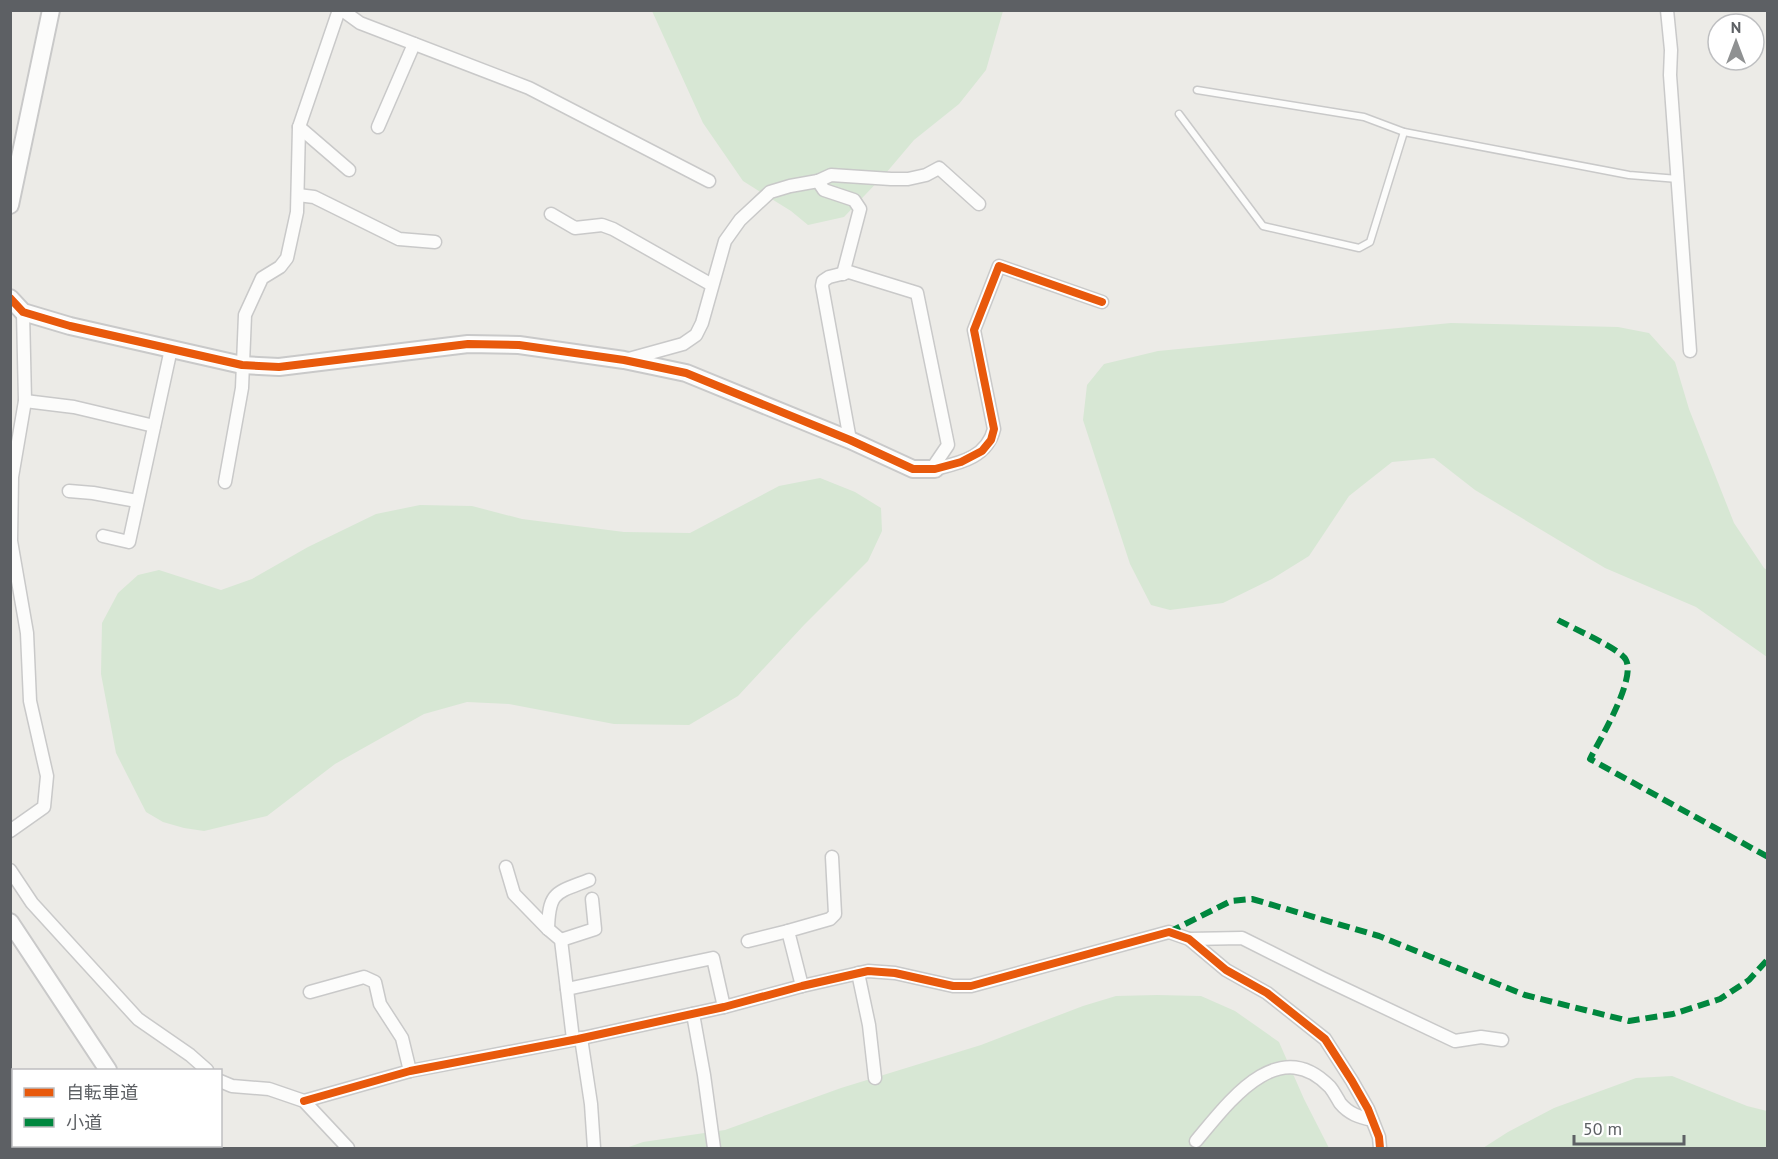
<svg xmlns="http://www.w3.org/2000/svg" width="1778" height="1159" viewBox="0 0 1778 1159" font-family="'PT Sans','Noto Sans JP',sans-serif">
	<style>
		.green { fill: #d7e7d4 }
		.lines { fill: none; stroke-linecap: round; stroke-linejoin: round }
		.lane-casing { stroke: #c9c9c9; stroke-width: 9 }
		.street-casing { stroke: #c9c9c9; stroke-width: 15 }
		.secondary-casing { stroke: #c9c9c9; stroke-width: 20 }
		.lane { stroke: #fcfcfb; stroke-width: 6 }
		.street { stroke: #fcfcfb; stroke-width: 12 }
		.secondary { stroke: #fcfcfb; stroke-width: 16 }
		.quiet { stroke: #00873e; stroke-width: 6; stroke-dasharray: 12 6; stroke-linecap: butt }
		.cycleway-casing { stroke: #fff; stroke-width: 11 }
		.cycleway { stroke: #e8590c; stroke-width: 8 }
	</style>
	<rect width="100%" height="100%" fill="#ecebe7"/>
	<g class="green">
		<polygon points="652,11 1003,11 986,70 959,104 914,140 886,173 844,217 808,225 791,211 743,181 703,123"/>
		<polygon points="1451,323 1618,327 1649,333 1675,362 1689,409 1734,523 1764,568 1767,570 1767,657 1696,607 1605,568 1475,490 1434,458 1392,462 1349,496 1309,556 1272,579 1223,603 1170,610 1151,605 1130,564 1083,420 1087,385 1104,364 1158,351"/>
		<polygon points="820,478 855,492 881,508 882,531 868,561 804,625 738,696 689,725 614,724 509,704 467,702 424,714 335,764 267,816 204,831 184,828 163,822 146,812 116,753 101,674 102,623 118,593 138,575 159,570 221,590 252,579 308,547 376,514 420,505 472,506 522,519 624,532 690,533 779,486"/>
		<polygon points="1157,995 1201,996 1235,1011 1279,1042 1304,1099 1329,1148 626,1148 643,1142 725,1130 841,1088 981,1045 1083,1006 1116,996"/>
		<polygon points="1672,1076 1747,1106 1767,1111 1767,1148 1483,1148 1508,1132 1554,1108 1636,1078"/>
	</g>
	<g class="lines">
		<g class="lane-casing">
			<g id="lane">
				<polyline points="1197,90 1364,117 1404,132 1629,175 1678,179"/>
				<polyline points="1179,114 1263,226 1359,248 1370,242 1404,132"/>
			</g>
		</g>
		<g class="street-casing">
			<g id="street">
				<polyline points="342,10 360,23 529,88 709,181"/>
				<polyline points="1667,10 1671,50 1670,75 1690,351"/>
				<polyline points="299,127 349,170"/>
				<polyline points="378,127 414,44"/>
				<polyline points="298,195 314,197 399,239 435,242"/>
				<polyline points="551,214 575,228 602,225 613,229 712,285"/>
				<polyline points="843,274 860,209 854,200 824,190 818,181 831,175 891,179 908,179 926,175 939,168 979,204"/>
				<polyline points="625,360 683,344 696,335 702,323 725,241 740,220 770,192 790,186 818,181"/>
				<polyline points="25,401 74,407 154,426"/>
				<polyline points="850,440 822,286 823,281 829,277 849,272 917,293 948,445 931,470"/>
				<path d="M935 469C959 463 987 458 994 429L974 330 999 266 1102 302"/>
				<polyline points="225,482 242,388 245,315 262,278 280,267 287,258 297,212 299,127 339,10"/>
				<polyline points="69,491 93,493 137,501"/>
				<polyline points="103,536 129,542 171,349"/>
				<polyline points="10,831 44,807 47,776 30,701 27,633 11,541 12,477 25,401 23,312"/>
				<polyline points="506,867 514,894 548,929 561,940 573,1039"/>
				<polyline points="10,870 32,903 138,1019 190,1055 207,1070"/>
				<path d="M548 929C549 891 556 893 589 880"/>
				<polyline points="1189,939 1242,938 1322,978 1455,1041 1481,1037 1502,1040"/>
				<polyline points="561,940 595,929 592,899"/>
				<polyline points="748,941 788,931"/>
				<polyline points="858,973 869,1025 875,1078"/>
				<polyline points="802,986 788,931 830,919 835,914 832,857"/>
				<polyline points="567,989 713,958 724,1007"/>
				<polyline points="310,992 364,977 375,982 380,1004 402,1038 410,1071"/>
				<polyline points="693,1014 704,1075 714,1148"/>
				<polyline points="581,1038 591,1104 594,1148"/>
				<polyline points="220,1081 232,1086 269,1089 304,1101 348,1148"/>
				<polyline points="304,1101 410,1071 578,1039 724,1007 802,986 868,971 895,973 953,986 971,986 1169,932 1189,939 1226,970 1267,993 1325,1039 1352,1081 1368,1109 1379,1137 1380,1148"/>
				<path d="M1196 1141C1228 1103 1278 1033 1330 1087 1334 1092 1337 1098 1340 1103 1349 1114 1359 1117 1372 1120"/>
			</g>
		</g>
		<g class="secondary-casing">
			<g id="secondary">
				<polyline points="10,205 51,10"/>
				<polyline points="10,298 23,312 70,326 242,365 279,367 468,344 519,345 624,360 686,373 850,440 913,469 935,469"/>
				<polyline points="10,922 108,1070"/>
				<polyline points="157,1146 159,1148"/>
			</g>
		</g>
		<use href="#lane" class="lane"/>
		<use href="#street" class="street"/>
		<use href="#secondary" class="secondary"/>
		<g class="quiet">
			<path d="M1558 620C1570 627 1621 649 1626 660 1636 680 1600 739 1590 759L1768 857"/>
			<polyline points="1169,932 1231,901 1252,899 1379,936 1525,995 1629,1021 1673,1014 1720,999 1749,980 1768,959"/>
		</g>
		<g class="cycleway-casing">
			<g id="cycleway">
				<polyline points="10,298 23,312 70,326 242,365 279,367 468,344 519,345 624,360 686,373 850,440 913,469 935,469 961,462 982,451 991,440 994,429 974,330 999,266 1102,302"/>
				<polyline points="304,1101 410,1071 578,1039 724,1007 802,986 868,971 895,973 953,986 971,986 1169,932 1189,939 1226,970 1267,993 1325,1039 1352,1081 1368,1109 1379,1137 1380,1148"/>
			</g>
		</g>
		<use href="#cycleway" class="cycleway"/>
	</g>
	<rect width="1778" height="1159" fill="none" stroke="#5d6064" stroke-width="24"/>
	<rect x="12" y="1069" width="210" height="78" fill="#ffffff" stroke="#bebfc1" stroke-width="1.5"/>
	<rect x="24" y="1088" width="30" height="9" fill="#e8590c" stroke="#bebfc1" stroke-width="1.5"/>
	<text x="66" y="1099" font-size="18" fill="#5d6064">自転車道</text>
	<rect x="24" y="1118" width="30" height="9" fill="#00873e" stroke="#bebfc1" stroke-width="1.5"/>
	<text x="66" y="1129" font-size="18" fill="#5d6064">小道</text>
	<g transform="translate(1736 42)"><circle r="28" fill="#ffffff" stroke="#bebfc1" stroke-width="1.5"/>
	<path d="M0-4.5L10 22L0 15L-10 22Z" fill="#8f9192"/>
	<text y="-9" font-size="16" font-weight="bold" text-anchor="middle" fill="#5d6064">N</text>
	</g>
	<path d="M1574 1135v9h110v-9" fill="none" stroke="#5d6064" stroke-width="3"/>
	<text x="1583" y="1135" font-size="18" fill="#5d6064" stroke="#ffffff" stroke-width="4.5" paint-order="stroke">50 m</text>
</svg>
